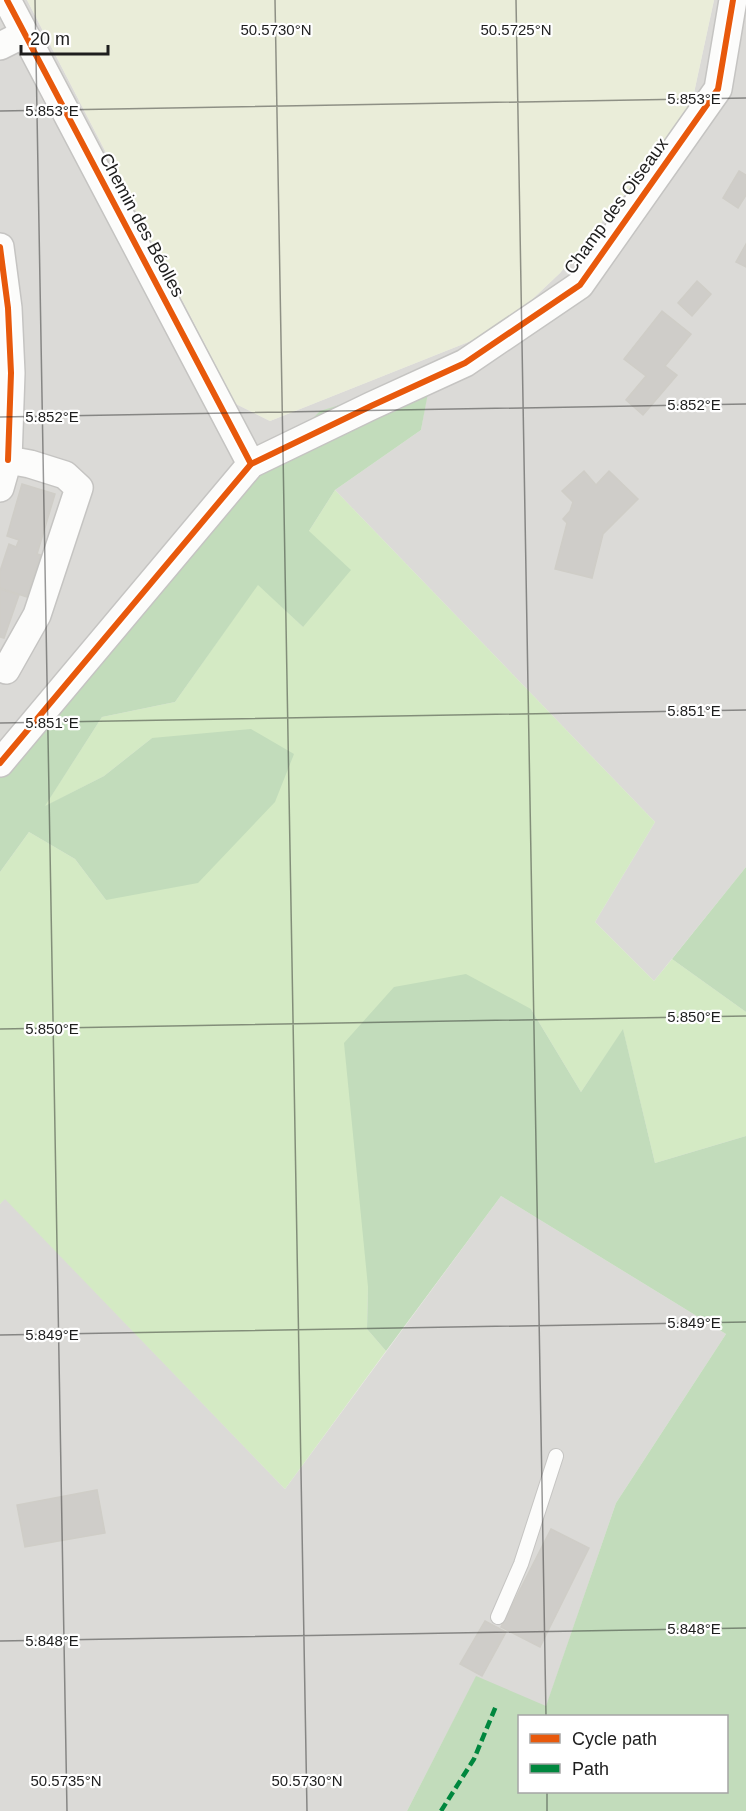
<svg xmlns="http://www.w3.org/2000/svg" width="746" height="1811" viewBox="0 0 746 1811" font-family="Arial,sans-serif">
	<style>
		.residential { fill: #dbdad7 }
		.farmland { fill: #eaedd9 }
		.grass { fill: #d4eac4 }
		.forest { fill: #c2dcbb; fill-rule: evenodd }
		.building { fill: #cfcdc9; stroke: #cfcdc7; stroke-width: 1.5 }
		.lines { fill: none; stroke-linecap: round; stroke-linejoin: round }
		.service-casing { stroke: #c5c4c2; stroke-width: 16 }
		.minor-casing { stroke: #c5c4c2; stroke-width: 30 }
		.service { stroke: #fcfcfb; stroke-width: 14 }
		.minor { stroke: #fcfcfb; stroke-width: 27 }
		.quiet { stroke: #00873e; stroke-width: 4.5; stroke-dasharray: 9 4.5; stroke-linecap: butt }
		.cycleway-casing { stroke: #fff; stroke-width: 10 }
		.cycleway { stroke: #e8590c; stroke-width: 6 }
		.ticks { fill: none; stroke: #1e1e1e; stroke-width: 1.5; stroke-opacity: 0.45 }
		.labels { text-anchor: middle; dominant-baseline: central; stroke-width: 4.5; stroke-linejoin: round; paint-order: stroke }
		.street-label { font-size: 18px; fill: #1e1e1e; stroke: #fff }
		.ticks-label { font-size: 15px; text-anchor: middle; fill: #1e1e1e; stroke: #fff; stroke-width: 4.5; stroke-linejoin: round; paint-order: stroke }
	</style>
	<rect width="100%" height="100%" fill="#ecebe6"/>
	<g class="residential">
		<polygon points="0,0 27,0 236,404 270,421 501,329 560,273 689,116 714,0 746,0 746,867 654,981 595,922 655,822 335,490 421,430 430,378 0,770"/>
		<polygon points="501,1196 726,1334 616,1503 546,1707 476,1677 407,1811 0,1811 0,1204 5,1198 285,1489"/>
	</g>
	<polygon class="farmland" points="27,0 714,0 689,116 560,273 501,329 270,421 236,404"/>
	<polygon class="grass" points="335,490 655,822 595,922 654,981 672,959 746,1012 746,1136 655,1163 623,1030 581,1092 531,1009 368,1287 367,1329 386,1351 285,1489 5,1199 0,1204 0,872 29,832 75,859 106,900 152,738 104,776 44,807 102,717 175,702 258,584 303,627 309,531"/>
	<g class="forest">
		<polygon points="431,377 421,430 335,490 309,531 351,570 303,627 258,585 175,702 102,717 45,806 104,776 152,738 251,729 294,754 275,802 198,883 106,900 75,859 29,832 0,872 0,770 260,473 320,411"/>
		<polygon points="746,867 746,1012 672,959"/>
		<path d="M466 974 531 1009 581 1092 623 1029 655 1163 746 1136V1811H407L476 1676 546 1706 616 1503 726 1334 501 1196 386 1351 367 1329 368 1287 344 1043 394 987ZM520 1716H726V1792H520Z"/>
	</g>
	<g class="building">
		<polygon points="739,171 746,175 746,195 738,208 723,198"/>
		<polygon points="746,244 746,267 736,262"/>
		<polygon points="697,281 711,294 692,316 678,303"/>
		<polygon points="662,311 691,334 665,366 677,375 643,415 626,400 646,376 624,359"/>
		<polygon points="584,471 596,485 609,471 638,499 603,534 592,578 555,569 567,523 563,519 570,511 573,502 562,491"/>
		<polygon points="22,484 55,494 37,554 41,555 27,597 0,588 0,571 9,544 16,547 19,540 7,536"/>
		<polygon points="0,589 19,595 4,638 0,637"/>
		<polygon points="97,1490 105,1533 25,1547 17,1505"/>
		<polygon points="551,1529 589,1548 540,1647 501,1627"/>
		<polygon points="485,1621 506,1632 482,1676 460,1664"/>
	</g>
	<g class="lines">
		<g class="service-casing">
			<polyline id="service" points="498,1617 521,1564 556,1456"/>
		</g>
		<g class="minor-casing">
			<g id="minor">
				<polyline points="7,0 251,464"/>
				<polyline points="0,46 24,34"/>
				<polyline points="0,247 8,308 11,373 8,460"/>
				<polyline points="0,488 8,460 30,464 65,475 79,488 37,615 6,670"/>
				<polyline points="0,763 251,464 371,406 465,363 580,285 718,89 733,0"/>
			</g>
		</g>
		<use href="#service" class="service"/>
		<use href="#minor" class="minor"/>
		<polyline class="quiet" points="441,1811 474,1759 496,1706"/>
		<g class="cycleway-casing">
			<g id="cycleway">
				<polyline points="7,0 251,464"/>
				<polyline points="0,247 8,308 11,373 8,460"/>
				<polyline points="0,763 251,464 371,406 465,363 580,285 718,89 733,0"/>
			</g>
		</g>
		<use href="#cycleway" class="cycleway"/>
	</g>
	<path class="ticks" d="M35 0 67 1811M275 0 307 1811M516 0 546 1716M0 111 746 98M0 417 746 404M0 723 746 710M0 1029 746 1016M0 1335 746 1322M0 1641 746 1628M547 1792V1811"/>
	<g class="labels">
		<g class="street-label">
			<text transform="translate(616 206) rotate(-54)">Champ des Oiseaux</text>
			<text transform="translate(142 225) rotate(62)">Chemin des Béolles</text>
		</g>
	</g>
	<g class="ticks-label">
		<text x="276" y="35">50.5730°N</text>
		<text x="516" y="35">50.5725°N</text>
		<text x="694" y="104">5.853°E</text>
		<text x="52" y="116">5.853°E</text>
		<text x="694" y="410">5.852°E</text>
		<text x="52" y="422">5.852°E</text>
		<text x="694" y="716">5.851°E</text>
		<text x="52" y="728">5.851°E</text>
		<text x="694" y="1022">5.850°E</text>
		<text x="52" y="1034">5.850°E</text>
		<text x="694" y="1328">5.849°E</text>
		<text x="52" y="1340">5.849°E</text>
		<text x="694" y="1634">5.848°E</text>
		<text x="52" y="1646">5.848°E</text>
		<text x="66" y="1786">50.5735°N</text>
		<text x="307" y="1786">50.5730°N</text>
	</g>
	<rect x="518" y="1715" width="210" height="78" fill="#ffffff" stroke="#a5a5a5" stroke-width="1.5"/>
	<rect x="530" y="1734" width="30" height="9" fill="#e8590c" stroke="#a5a5a5" stroke-width="1.5"/>
	<text x="572" y="1745" font-size="18" fill="#1e1e1e">Cycle path</text>
	<rect x="530" y="1764" width="30" height="9" fill="#00873e" stroke="#a5a5a5" stroke-width="1.5"/>
	<text x="572" y="1775" font-size="18" fill="#1e1e1e">Path</text>
	<path d="M21 45v9h87v-9" fill="none" stroke="#1e1e1e" stroke-width="3"/>
	<text x="30" y="45" font-size="18" fill="#1e1e1e" stroke="#ffffff" stroke-width="4.5" paint-order="stroke">20 m</text>
</svg>
